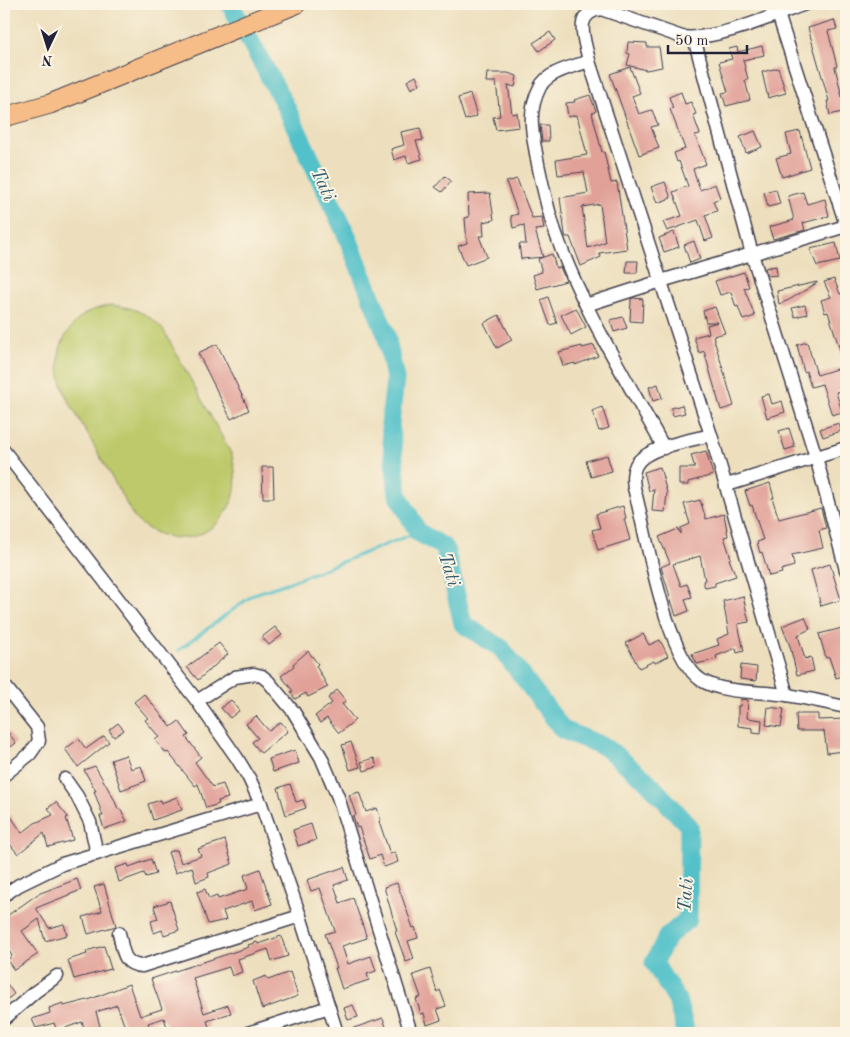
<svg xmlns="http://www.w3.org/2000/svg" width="850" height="1037" viewBox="0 0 850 1037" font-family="'Old Standard TT',serif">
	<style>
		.green { fill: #bdc96b; stroke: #707653 }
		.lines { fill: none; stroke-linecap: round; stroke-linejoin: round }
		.stream { stroke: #53c1c9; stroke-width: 3 }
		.river { stroke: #53c1c9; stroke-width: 19 }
		.building { fill: #e1a199; fill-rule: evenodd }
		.minor-casing { stroke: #403e4e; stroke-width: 15 }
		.primary-casing { stroke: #403e4e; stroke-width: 21 }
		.minor { stroke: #fff; stroke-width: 12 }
		.primary { stroke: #f7bd88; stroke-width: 19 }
		.labels { text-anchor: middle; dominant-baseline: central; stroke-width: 4; stroke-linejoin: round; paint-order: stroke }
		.water-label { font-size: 19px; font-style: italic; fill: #335a6d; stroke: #fcf5e5 }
	</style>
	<rect width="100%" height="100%" fill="#fcf5e5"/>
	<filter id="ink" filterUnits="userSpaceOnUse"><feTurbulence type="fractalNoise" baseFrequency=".02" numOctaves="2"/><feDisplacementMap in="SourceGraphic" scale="10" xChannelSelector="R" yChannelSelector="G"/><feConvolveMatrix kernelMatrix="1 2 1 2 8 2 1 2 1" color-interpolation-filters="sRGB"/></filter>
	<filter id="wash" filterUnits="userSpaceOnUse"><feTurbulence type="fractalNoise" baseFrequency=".0096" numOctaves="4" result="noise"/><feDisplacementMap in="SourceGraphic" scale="20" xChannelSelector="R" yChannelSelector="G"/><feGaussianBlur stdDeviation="1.12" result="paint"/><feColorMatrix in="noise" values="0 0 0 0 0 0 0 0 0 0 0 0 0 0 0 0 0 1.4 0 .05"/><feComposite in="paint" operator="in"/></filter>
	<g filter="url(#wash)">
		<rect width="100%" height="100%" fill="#eddfbd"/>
		<path class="green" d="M110 305C134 307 149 313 164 331L232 455C235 469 238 484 233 498 216 543 169 550 135 519L66 396C57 373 54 350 70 329 75 322 83 314 91 311 97 308 104 307 110 305Z"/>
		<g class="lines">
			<polyline class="stream" points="179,650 254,594 293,581 418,532"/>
			<polyline class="river" points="230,4 286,107 347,236 386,334 395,379 390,424 398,495 418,532 445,548 463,624 501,648 563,730 605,747 646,780 689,826 688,919 667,937 654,963 677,1000 686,1033"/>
		</g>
		<g id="blocks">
			<g class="building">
				<polygon points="834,20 837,29 828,31 837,66 835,67 842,97 846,96 846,111 830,115 827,101 829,101 808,28"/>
				<polygon points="550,32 555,40 539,51 533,43"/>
				<polygon points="628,42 647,43 647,47 659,47 662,67 646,70 627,65 630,54 627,53"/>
				<polygon points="762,46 764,55 743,60 748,79 745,80 750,100 726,106 722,93 728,92 719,62 732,59 729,49 737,47 738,52"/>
				<polygon points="630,67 640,93 632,96 639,114 652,110 658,125 651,127 659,148 639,155 610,74"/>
				<polygon points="778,68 786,93 768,98 762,72"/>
				<polygon points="487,73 508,73 517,76 515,87 508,85 512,114 517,113 519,127 496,130 493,117 500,116 496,82 486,82"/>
				<polygon points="416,76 420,84 411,89 407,81"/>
				<polygon points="681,92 685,104 691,102 696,114 693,115 700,134 695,135 706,164 693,169 700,190 715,184 720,198 713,201 717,211 705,215 713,238 705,241 698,220 667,231 663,222 682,216 673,192 688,186 679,161 677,162 674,153 685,149 670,109 673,108 669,97"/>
				<polygon points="470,94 477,116 465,120 458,98"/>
				<path d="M590 95 596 111 592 113 602 152H604L611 183 617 182 627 249 599 253 601 257 581 266 570 237H566L565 234 560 198 588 193 584 172 558 175 556 160 587 155 577 115 568 117 566 103 575 102 574 100ZM600 204 605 242 588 248 582 207Z"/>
				<polygon points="540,125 548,125 549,141 542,141"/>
				<polygon points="420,128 423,140 416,141 422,159 408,163 406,156 394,160 391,149 404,145 401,132"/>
				<polygon points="755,131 762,147 746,153 740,137"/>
				<polygon points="800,131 810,168 782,177 776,158 791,154 786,134"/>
				<polygon points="445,176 451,181 442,192 435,187"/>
				<polygon points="517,179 532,218 542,217 544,229 535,230 543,257 521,259 519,244 526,244 524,225 513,228 511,216 518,214 506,182"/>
				<polygon points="665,182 671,198 657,203 651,187"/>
				<polygon points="776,189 780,204 768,207 764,192"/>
				<polygon points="803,192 807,204 825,199 829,216 803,223 805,230 773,239 769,227 794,220 788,196"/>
				<polygon points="490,193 494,220 483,222 484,236 479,236 487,257 466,265 458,246 467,243 465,218 469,217 468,194"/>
				<polygon points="674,232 679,247 664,252 659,238"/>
				<polygon points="694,241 700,259 690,263 684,245"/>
				<polygon points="836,243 840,261 817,266 810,249"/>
				<polygon points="552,254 556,268 560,267 566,281 537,289 533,275 542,272 538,259"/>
				<polygon points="627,261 638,261 637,273 626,273"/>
				<polygon points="776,266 777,275 768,276 765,268"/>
				<polygon points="744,272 749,287 744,288 755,316 743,320 738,306 736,307 731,292 720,295 715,281"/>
				<polygon points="834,279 840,294 844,293 846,300 846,363 844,363 828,312 825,313 821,300 831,297 824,282"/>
				<polygon points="817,282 817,283 789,300 779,304 777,291"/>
				<polygon points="548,297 557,323 550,325 541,300"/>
				<polygon points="633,298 643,299 642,322 630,321 631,299"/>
				<polygon points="805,305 807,314 795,317 792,308"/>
				<polygon points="715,307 725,333 713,336 734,406 721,410 704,351 699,353 694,337 709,333 707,325 718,322 706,322 703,311"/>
				<polygon points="576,308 586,327 571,335 561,315"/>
				<polygon points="499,315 512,340 497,348 484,323"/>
				<polygon points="623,317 627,328 614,332 610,320"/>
				<polygon points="807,342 817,375 846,366 846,389 836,392 842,412 832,415 822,384 811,387 806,371 804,372 797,345"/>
				<polygon points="217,344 249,410 231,419 198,353"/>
				<polygon points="594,345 598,356 575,365 575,363 563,366 559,352 582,346 582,348"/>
				<polygon points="658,384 662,398 653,401 649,387"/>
				<polygon points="769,394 772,404 782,401 785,412 767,418 761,396"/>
				<polygon points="682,405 685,413 673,416 671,408"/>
				<polygon points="602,407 609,428 599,431 592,411"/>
				<polygon points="839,423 841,431 823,437 820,429"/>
				<polygon points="789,428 795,447 785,450 779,431"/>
				<polygon points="706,451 713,475 688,482 688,485 679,485 679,468 695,468 691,455"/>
				<polygon points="607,455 612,471 591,477 586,461"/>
				<polygon points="262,467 273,467 274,498 263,498"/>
				<polygon points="660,467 667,493 665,512 652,511 654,489 649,491 644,472"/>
				<polygon points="770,483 774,498 772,498 779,519 821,508 826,528 819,530 823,548 792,555 794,566 781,570 782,573 769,576 762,552 760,553 757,542 763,540 752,505 750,506 745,491"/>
				<polygon points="700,500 706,519 724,514 728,536 724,537 731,558 729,559 736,576 715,583 715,586 705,588 703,581 705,580 700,556 673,564 681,586 687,584 692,597 685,599 689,611 676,616 661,567 670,563 659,537 678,529 681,534 681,528 690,524 684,504"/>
				<polygon points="623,506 626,518 624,519 630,540 598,550 592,530 600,528 596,514"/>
				<polygon points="830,564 841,600 821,606 811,570"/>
				<polygon points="743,596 749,622 738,624 744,651 737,653 736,648 716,656 717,659 697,664 692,654 719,645 717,639 729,634 723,601"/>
				<polygon points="805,617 810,629 798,635 805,659 811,657 814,671 797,675 790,646 782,626"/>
				<polygon points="275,627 282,635 269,645 262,637"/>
				<polygon points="846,627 846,675 836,678 829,657 826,658 819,634"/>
				<polygon points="643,634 649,645 660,640 668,656 655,663 654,661 639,668 626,643"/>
				<polygon points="219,643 228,654 198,680 187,667"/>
				<polygon points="308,651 318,664 316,666 328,687 308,697 306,693 295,699 291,692 293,691 281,676 294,666 293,664"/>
				<polygon points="741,665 757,667 756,681 740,679"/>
				<polygon points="337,690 346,701 342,704 355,720 339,733 327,718 320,723 315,716 332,703 328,698"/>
				<polygon points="144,694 171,727 179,721 189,735 186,737 201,757 195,762 213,787 223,784 228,798 218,801 219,804 206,808 198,784 195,786 168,752 166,753 155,740 159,737 145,720 148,718 134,702"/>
				<polygon points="741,699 748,700 747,718 762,720 761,734 753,733 753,728 738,726 738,706 740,706"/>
				<polygon points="231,700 239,711 230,718 221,708"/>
				<polygon points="768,707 784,709 781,727 766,725"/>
				<polygon points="796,714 818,714 818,720 846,719 846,737 841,738 843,751 827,753 824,731 797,731"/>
				<polygon points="256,716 269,731 281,722 288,731 261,753 252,742 258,738 246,724"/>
				<polygon points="118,723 124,730 114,737 109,730"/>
				<polygon points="4,727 16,743 4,752"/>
				<polygon points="104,736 109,742 78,767 65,749 79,739 86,749"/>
				<polygon points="351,742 360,767 350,770 342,745"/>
				<polygon points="295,750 299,763 273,772 269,759"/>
				<polygon points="126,755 131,769 141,766 146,781 121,790 111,760"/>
				<polygon points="374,758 377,767 364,771 361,762"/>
				<polygon points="95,766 114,799 118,809 120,809 127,821 104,829 100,816 103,816 94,791 96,791 84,770"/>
				<polygon points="290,784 296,802 303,800 306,808 286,815 278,788"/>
				<polygon points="359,792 366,812 377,808 381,820 379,821 390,854 395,852 398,862 384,867 380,855 370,859 359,827 357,828 353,816 356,815 349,795"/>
				<polygon points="177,797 182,810 153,820 148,804 160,800 161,803"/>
				<polygon points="56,802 68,817 66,818 73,840 48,847 44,833 18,854 4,837 4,819 10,815 22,833 35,823 53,815 48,808"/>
				<polygon points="311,824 316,840 298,846 293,830"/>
				<polygon points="225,840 232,864 208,873 209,877 196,882 192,867 175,873 168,852 177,850 181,863 201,856 198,849"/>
				<polygon points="151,859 156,874 146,877 144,873 119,882 115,868 128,864 129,867"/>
				<polygon points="344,867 348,880 334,885 340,903 353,898 367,938 342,946 348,964 371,956 376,971 367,974 369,980 342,989 335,968 337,968 325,934 335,931 320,888 311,891 307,880"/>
				<polygon points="260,869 272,904 255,910 252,901 223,911 226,920 208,924 197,892 205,889 209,899 217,896 218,899 248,889 244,875"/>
				<polygon points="77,879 81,890 36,908 49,928 64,924 67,935 45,941 39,919 22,931 38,954 14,970 7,960 12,956 4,942 4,918 38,894"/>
				<polygon points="397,883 413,928 415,927 418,938 408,941 414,959 406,962 395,932 397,931 384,887"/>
				<polygon points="104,884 116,926 88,934 83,917 102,911 94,887"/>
				<polygon points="170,901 179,930 164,935 162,930 154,933 151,921 158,919 154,906"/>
				<polygon points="281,936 288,956 272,961 268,949 238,959 242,972 232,976 229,967 193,978 204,1013 228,1005 231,1013 207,1021 209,1027 190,1033 169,1033 164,1018 148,1023 152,1033 127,1033 117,1005 96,1012 102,1033 85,1033 82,1022 57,1031 54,1023 36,1028 32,1019 50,1013 49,1008 63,1003 64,1006 91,999 129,984 140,1016 162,1009 151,979 249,947 248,945 257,942 258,944"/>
				<polygon points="104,946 111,969 74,979 68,960 87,954 86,951"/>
				<polygon points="430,969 437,992 440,990 446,1006 437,1009 441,1020 427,1025 424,1013 421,1014 416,999 421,997 413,975"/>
				<polygon points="290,972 298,996 262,1009 253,981 266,976 268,980"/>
				<polygon points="4,980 14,994 4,1002"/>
				<polygon points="353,1005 358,1017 348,1020 344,1008"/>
				<polygon points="383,1018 388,1033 345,1033 345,1031"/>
			</g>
		</g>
	</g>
	<g filter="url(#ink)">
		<use href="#blocks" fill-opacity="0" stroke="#403e4e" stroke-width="1"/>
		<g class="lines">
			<g class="minor-casing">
				<g id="minor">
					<polyline points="778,14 846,225"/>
					<polyline points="694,38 752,254 816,457 846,570"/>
					<path d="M589 61C574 67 548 71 540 87 526 114 533 136 538 164 543 188 548 212 556 234 582 309 626 378 664 448"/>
					<polyline points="586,305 661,281 846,226"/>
					<path d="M711 435C692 440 646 447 636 465 632 473 633 480 634 488 646 531 665 656 701 680 723 694 761 691 787 695 807 698 826 703 846 707"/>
					<polyline points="4,451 197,701 237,758 249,778 261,804 300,916 337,1033"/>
					<polyline points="727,485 846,448"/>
					<polyline points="4,685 37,727 39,741 30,754 4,775"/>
					<path d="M787 695 711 435 589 61C585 40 572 13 601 9L682 37C715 41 772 16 805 4"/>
					<polyline points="197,701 235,677 254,674 262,676 268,681 293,711 321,757 338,797 411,1033"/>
					<polyline points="65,779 77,796 90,822 97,854"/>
					<polyline points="4,895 19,885 62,864 261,804"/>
					<path d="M119 933C123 949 122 965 142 966L300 916"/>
					<polyline points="4,1019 35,992 57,976"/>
					<polyline points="248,1033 329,1007"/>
				</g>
			</g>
			<g class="primary-casing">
				<polyline id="primary" points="4,117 50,104 296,4"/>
			</g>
			<use href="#minor" class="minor"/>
			<use href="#primary" class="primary"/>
		</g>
	</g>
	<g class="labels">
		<g class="water-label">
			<text transform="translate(322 185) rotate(65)">Tati</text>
			<text transform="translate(448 570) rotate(72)">Tati</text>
			<text transform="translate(687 895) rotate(-86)">Tati</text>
		</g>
	</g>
	<rect width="850" height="1037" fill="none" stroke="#fcf5e5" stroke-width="20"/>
	<g transform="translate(48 48) rotate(184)" stroke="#fcf5e5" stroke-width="4" paint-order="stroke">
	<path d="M0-4L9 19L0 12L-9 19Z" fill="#22223b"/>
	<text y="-8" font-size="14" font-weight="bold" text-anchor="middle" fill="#22223b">N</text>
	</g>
	<path d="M668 45v8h79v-8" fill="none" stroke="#22223b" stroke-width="2.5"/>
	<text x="675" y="45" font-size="15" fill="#22223b" stroke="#fcf5e5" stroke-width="4" paint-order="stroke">50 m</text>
</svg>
